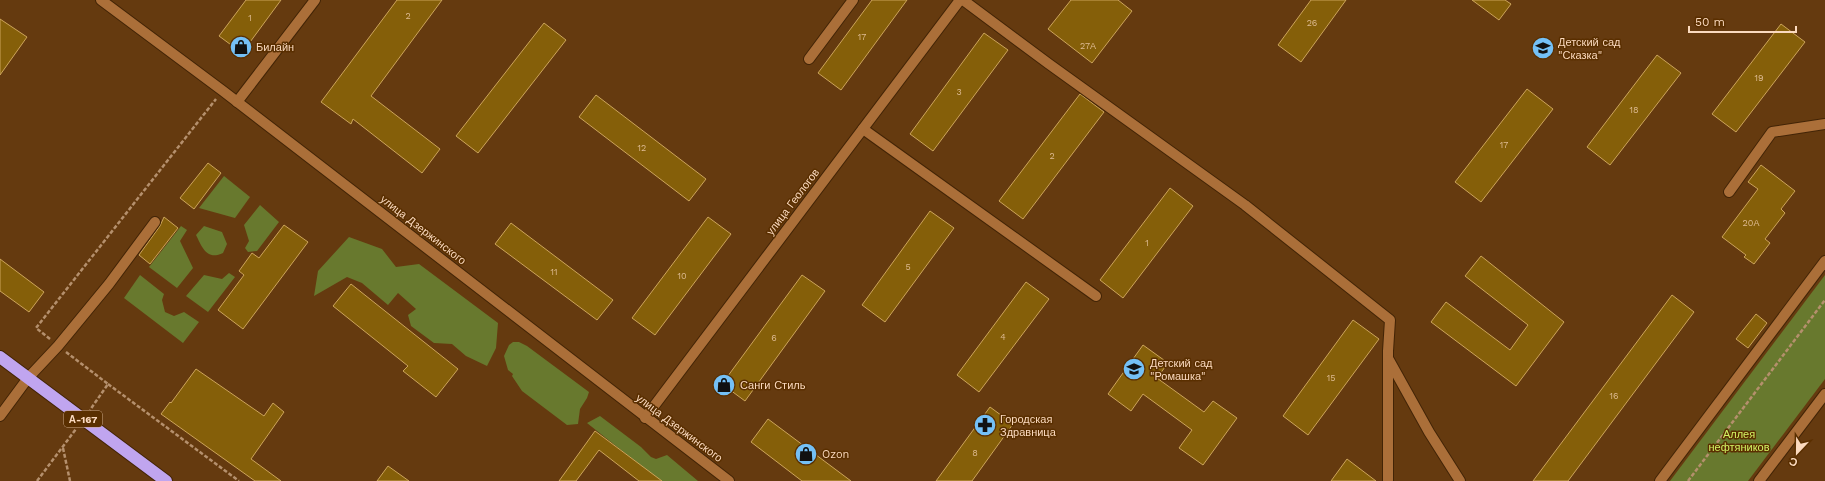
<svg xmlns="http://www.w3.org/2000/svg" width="1825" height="481" viewBox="0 0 1825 481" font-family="'Work Sans',sans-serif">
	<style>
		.green { fill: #68792e }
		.building { fill: #855f09; stroke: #cca45b }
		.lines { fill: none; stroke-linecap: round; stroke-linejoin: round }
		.minor-casing { stroke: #422406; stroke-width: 12 }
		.highway-casing { stroke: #422406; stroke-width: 14 }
		.path { stroke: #b5906d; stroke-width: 2.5; stroke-dasharray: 4 2; stroke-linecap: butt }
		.minor { stroke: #ab6f39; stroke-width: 10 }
		.highway { stroke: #c0a5ef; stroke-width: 12 }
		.labels { text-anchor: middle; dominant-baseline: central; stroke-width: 3; stroke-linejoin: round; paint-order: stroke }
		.number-label { font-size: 9px; fill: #debb92 }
		.shield { fill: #5a2f00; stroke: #cba786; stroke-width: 1 }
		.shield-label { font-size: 10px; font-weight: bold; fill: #fbdabf }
		.poi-label { font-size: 11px; fill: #fbdabf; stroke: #5a2f00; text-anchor: start }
		.street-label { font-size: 11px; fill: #fbdabf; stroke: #5a2f00 }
		.park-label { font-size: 11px; fill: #d2f363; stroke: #5a2f00 }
	</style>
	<rect width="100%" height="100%" fill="#653a0f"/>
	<g class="green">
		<polygon points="224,176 250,197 235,218 199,208"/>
		<polygon points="260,205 279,222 257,251 248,252 245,248 249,241 244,225"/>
		<polygon points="181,226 187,230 180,241 193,268 177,288 149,267"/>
		<path d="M204 226 222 232 227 244 223 253C207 261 202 247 196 235Z"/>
		<polygon points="349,237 382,249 396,267 419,264 498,323 496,348 487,366 466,356 452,344 434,343 411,326 408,315 416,309 398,293 388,305 362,283 347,277 314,296 318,271"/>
		<polygon points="229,273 235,277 208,312 186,296 204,275 222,279"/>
		<polygon points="140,275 164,294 162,300 165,312 174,316 184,312 199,322 183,343 124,298"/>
		<polygon points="1825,275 1825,379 1748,481 1670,481"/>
		<polygon points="513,342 519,342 527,346 589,392 587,398 580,409 578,424 567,425 522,391 512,376 513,374 508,370 504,356 509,345"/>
		<polygon points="600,416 641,447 651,457 656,459 667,455 698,481 660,481 587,423"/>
	</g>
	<g class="building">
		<polygon points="246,0 281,0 242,53 219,36"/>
		<polygon points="397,0 442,0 371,96 440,149 422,173 353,119 351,124 321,102"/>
		<polygon points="872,0 907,0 841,90 818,73"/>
		<polygon points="1071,0 1118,0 1132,11 1092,63 1048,29"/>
		<polygon points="1311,0 1346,0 1301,62 1278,45"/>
		<polygon points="1472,0 1505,0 1511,4 1499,20"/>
		<polygon points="0,19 27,37 0,75"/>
		<polygon points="544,23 566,40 478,153 456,136"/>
		<polygon points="1781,24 1805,42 1736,132 1712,114"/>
		<polygon points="984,33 1008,50 933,151 910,134"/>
		<polygon points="1657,55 1681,73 1610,165 1587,147"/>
		<polygon points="1527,89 1553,109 1481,202 1455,182"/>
		<polygon points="1080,94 1104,112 1023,219 999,201"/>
		<polygon points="596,95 706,179 689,201 579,117"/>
		<polygon points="208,163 221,173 194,209 180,198"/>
		<polygon points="1761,165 1795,191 1781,209 1785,213 1765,239 1770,243 1754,264 1744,257 1746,255 1722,237 1758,189 1748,182"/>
		<polygon points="1170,188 1193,206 1123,298 1100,280"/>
		<polygon points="930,211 954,228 885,322 862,305"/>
		<polygon points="164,217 178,228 150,264 139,255 160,226"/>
		<polygon points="708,217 731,234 655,335 632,318"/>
		<polygon points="511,223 613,300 597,320 495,244"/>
		<polygon points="284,225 308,242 243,329 218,310 244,275 239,271 252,253 259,258"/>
		<polygon points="1481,256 1564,322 1516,386 1431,322 1446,302 1510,350 1528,325 1465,276"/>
		<polygon points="0,259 44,292 29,312 0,291"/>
		<polygon points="802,275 825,291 745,401 722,384"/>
		<polygon points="1026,282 1049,299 979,392 957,375"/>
		<polygon points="351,284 458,369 436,397 403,371 408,366 333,306"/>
		<polygon points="1672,295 1694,312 1568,481 1533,481"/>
		<polygon points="1756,314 1767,323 1748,348 1736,339"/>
		<polygon points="1353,320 1379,339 1308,435 1283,416"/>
		<polygon points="1143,345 1168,363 1157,378 1204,412 1213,401 1237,418 1203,465 1179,448 1192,430 1143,394 1131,411 1108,394"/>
		<polygon points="196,369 264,416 273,403 284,412 251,459 281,481 255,481 161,414 170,402 171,403"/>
		<polygon points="990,407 1013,424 972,481 936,481"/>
		<polygon points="768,419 851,481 802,481 751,442"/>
		<polygon points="595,431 662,481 639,481 599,450 576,481 559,481"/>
		<polygon points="1347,459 1376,481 1331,481"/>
		<polygon points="388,466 409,481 377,481"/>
	</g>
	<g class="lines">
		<g class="minor-casing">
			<g id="minor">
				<polyline points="101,0 223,91 729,481"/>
				<polyline points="963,0 1049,64 1245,205 1390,320 1388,351 1388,481"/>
				<polyline points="809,59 853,0"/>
				<polyline points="237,102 315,0"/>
				<polyline points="863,129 1096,296"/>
				<polyline points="1729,192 1772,132 1825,124"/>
				<polyline points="1389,360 1429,432 1460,481"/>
				<polyline points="0,416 28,378 58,346 109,284 155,222"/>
				<polyline points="645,418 960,0"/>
				<polyline points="1660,481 1825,261"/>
				<polyline points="1759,481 1825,394"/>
			</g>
		</g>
		<g class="highway-casing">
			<polyline id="highway" points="0,357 166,481"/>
		</g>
		<g class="path">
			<polyline points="50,339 36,328 216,99"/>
			<polyline points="66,352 108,384 90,410"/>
			<polyline points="108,384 239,481"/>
			<polyline points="63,448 70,481"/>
			<polyline points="37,481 76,429"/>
			<polyline points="1688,481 1825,300"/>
		</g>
		<use href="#minor" class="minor"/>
		<use href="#highway" class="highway"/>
	</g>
	<defs>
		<g id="shop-disc" transform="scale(1.15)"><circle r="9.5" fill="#74c0f6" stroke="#5a2f00"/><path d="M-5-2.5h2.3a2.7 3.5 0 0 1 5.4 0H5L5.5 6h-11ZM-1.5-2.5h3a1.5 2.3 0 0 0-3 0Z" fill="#111"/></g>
		<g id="school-disc" transform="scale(1.15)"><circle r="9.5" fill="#74c0f6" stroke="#5a2f00"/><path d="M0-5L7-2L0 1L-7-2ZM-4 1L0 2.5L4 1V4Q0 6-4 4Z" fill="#111"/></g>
		<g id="pharmacy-disc" transform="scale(1.15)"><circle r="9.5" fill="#74c0f6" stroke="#5a2f00"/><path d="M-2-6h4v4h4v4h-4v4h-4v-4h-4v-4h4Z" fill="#111"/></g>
	</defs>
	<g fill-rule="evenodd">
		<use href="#shop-disc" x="241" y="47"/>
		<use href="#school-disc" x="1543" y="48"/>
		<use href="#school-disc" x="1134" y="369"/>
		<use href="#shop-disc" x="724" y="385"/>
		<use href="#pharmacy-disc" x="985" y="425"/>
		<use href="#shop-disc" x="806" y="454"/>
	</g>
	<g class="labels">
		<g class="number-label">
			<text x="408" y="16">2</text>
			<text x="250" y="18">1</text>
			<text x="1312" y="23">26</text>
			<text x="862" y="37">17</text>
			<text x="1088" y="46">27А</text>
			<text x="1759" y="78">19</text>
			<text x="959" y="92">3</text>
			<text x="1634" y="110">18</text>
			<text x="1504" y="145">17</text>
			<text x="642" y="148">12</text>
			<text x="1052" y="156">2</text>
			<text x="1751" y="223">20А</text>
			<text x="1147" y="243">1</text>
			<text x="908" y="267">5</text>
			<text x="554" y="272">11</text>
			<text x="682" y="276">10</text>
			<text x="1003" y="337">4</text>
			<text x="774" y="338">6</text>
			<text x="1331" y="378">15</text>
			<text x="1614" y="396">16</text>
			<text x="975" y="453">8</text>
		</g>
		<rect class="shield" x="64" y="411" width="38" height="16" rx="3"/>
		<g class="shield-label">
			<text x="83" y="419">А-167</text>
		</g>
		<g class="poi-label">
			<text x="1558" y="42">Детский сад<tspan x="1558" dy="13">"Сказка"</tspan></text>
			<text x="256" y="47">Билайн</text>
			<text x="1150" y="363">Детский сад<tspan x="1150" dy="13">"Ромашка"</tspan></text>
			<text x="740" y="385">Санги Стиль</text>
			<text x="1000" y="419">Городская<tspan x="1000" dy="13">Здравница</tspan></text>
			<text x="822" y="454">Ozon</text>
		</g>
		<g class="street-label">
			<text transform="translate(793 202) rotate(-53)">улица Геологов</text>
			<text transform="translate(423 230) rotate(38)">улица Дзержинского</text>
			<text transform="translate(679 428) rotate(37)">улица Дзержинского</text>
		</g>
		<g class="park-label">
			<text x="1739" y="434">Аллея<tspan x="1739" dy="13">нефтяников</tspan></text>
		</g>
	</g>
	<g transform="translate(1797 453) rotate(202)" stroke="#5a2f00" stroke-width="3" paint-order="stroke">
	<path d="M0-3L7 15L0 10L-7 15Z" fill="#fbdabf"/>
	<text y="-6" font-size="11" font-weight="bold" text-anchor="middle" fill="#fbdabf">С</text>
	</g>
	<path d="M1689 26v6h107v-6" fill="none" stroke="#fbdabf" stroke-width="2"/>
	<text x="1695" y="26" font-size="12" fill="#fbdabf" stroke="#5a2f00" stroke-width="3" paint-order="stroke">50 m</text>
</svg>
